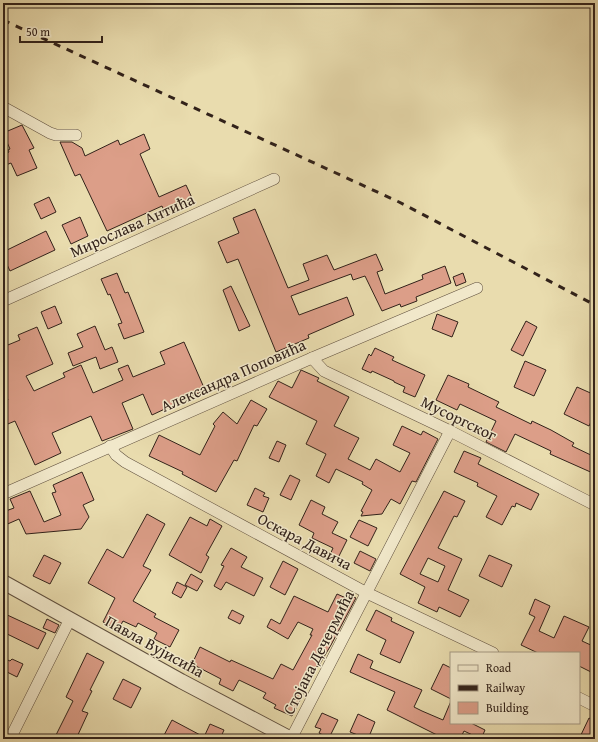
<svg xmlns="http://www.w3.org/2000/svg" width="598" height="742" viewBox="0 0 598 742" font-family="'Gentium Book Plus',serif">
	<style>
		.building { fill: #dc9e88; stroke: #32221a; fill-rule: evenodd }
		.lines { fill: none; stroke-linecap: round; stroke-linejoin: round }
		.minor-casing { stroke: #60503f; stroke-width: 12 }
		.tertiary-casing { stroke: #60503f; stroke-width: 16 }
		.minor { stroke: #f1e8ca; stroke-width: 11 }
		.tertiary { stroke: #f1e8ca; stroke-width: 14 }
		.rail { stroke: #32221a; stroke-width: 3; stroke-dasharray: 7 7; stroke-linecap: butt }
		.labels { text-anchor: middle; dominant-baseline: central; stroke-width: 3; stroke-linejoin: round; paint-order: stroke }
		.street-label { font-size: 16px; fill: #32221a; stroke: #f1e8ca }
	</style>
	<rect width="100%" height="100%" fill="#e9dcae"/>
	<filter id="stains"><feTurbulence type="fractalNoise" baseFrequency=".005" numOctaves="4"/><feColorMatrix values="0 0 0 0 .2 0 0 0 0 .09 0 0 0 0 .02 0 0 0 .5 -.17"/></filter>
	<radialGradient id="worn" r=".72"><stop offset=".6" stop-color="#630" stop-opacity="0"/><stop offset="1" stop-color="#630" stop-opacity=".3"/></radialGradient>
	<g class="building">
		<polygon points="22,125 34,148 29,150 37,168 17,176 11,163 3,166 3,155 9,152 8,150 10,149 3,133"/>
		<polygon points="144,134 150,149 140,154 159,197 186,185 193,200 165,213 162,206 107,231 80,174 75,176 60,142 72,142 82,148 85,156 118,140 120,145"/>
		<polygon points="49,197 56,212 41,219 34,204"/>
		<polygon points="255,209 288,288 309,280 303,264 327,255 334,270 376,254 383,270 377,272 385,294 423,279 422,275 445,266 451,283 416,297 417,301 401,307 400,304 382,311 365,276 353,280 351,274 291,296 299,315 347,297 354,315 308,335 309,338 276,352 238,259 227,263 218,242 239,233 233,218"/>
		<polygon points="80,217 88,236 71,244 62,225"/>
		<polygon points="46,231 55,250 10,271 3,256 3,252"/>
		<polygon points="117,273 125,293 128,292 144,332 124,339 118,324 122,323 110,294 108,295 101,279"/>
		<polygon points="463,273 466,282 456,286 453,277"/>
		<polygon points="231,286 250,326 239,331 223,290"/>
		<polygon points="55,306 62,323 48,329 41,312"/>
		<polygon points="437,314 458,322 452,337 432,329"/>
		<polygon points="526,321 537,327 523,356 511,350"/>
		<polygon points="95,326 105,350 112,347 118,362 100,369 96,357 73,366 68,353 83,347 77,334"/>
		<polygon points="37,327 53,364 26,376 34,391 65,377 63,373 81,365 93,393 123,380 118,369 128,365 133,377 165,364 160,352 184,342 205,390 152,415 143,394 122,403 133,429 102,441 91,416 52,433 61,453 35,465 15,421 3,426 3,402 8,400 3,388 3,347 20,340 18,335"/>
		<polygon points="375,348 394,357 392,360 425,375 415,397 403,392 405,387 394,382 394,381 372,371 371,373 362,369 369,354 371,356"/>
		<polygon points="525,361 546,370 534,396 514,387"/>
		<polygon points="301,370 319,378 317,381 349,397 334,426 359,438 348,459 370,470 376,459 400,472 410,453 393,445 402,426 421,435 423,431 438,439 416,482 412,481 400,504 391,499 382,514 361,516 363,512 361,511 372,490 362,484 363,482 336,469 329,483 316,476 326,454 306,444 317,421 269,397 278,381 292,388"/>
		<polygon points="448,375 469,384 468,387 499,402 496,407 531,424 532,421 551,430 574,443 572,446 595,457 595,474 550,454 551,451 515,434 506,452 486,442 496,421 460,404 457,410 436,400"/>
		<polygon points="577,387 595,395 595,414 589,426 564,414"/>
		<polygon points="251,400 267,409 257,426 254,425 237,461 234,460 216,492 182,474 183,472 149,456 159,435 200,455 215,426 213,424 223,412 237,424"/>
		<polygon points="277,441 286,445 279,462 269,458"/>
		<polygon points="464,451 481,458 478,464 539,494 531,510 516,503 515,507 512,506 502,525 486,517 497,496 477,486 478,483 454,472"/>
		<polygon points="82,472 94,500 83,505 89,517 81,529 26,534 19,519 3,526 3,512 14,508 10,499 30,491 44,522 61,515 52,493 56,492 53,485"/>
		<polygon points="290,475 300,480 291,500 280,495"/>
		<polygon points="255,488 265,493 263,496 269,498 263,512 247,505"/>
		<path d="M444 491 465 501 457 517 454 516 438 548 462 559 448 590 469 600 460 617 439 607 437 612 418 603 425 587 400 574ZM428 558 445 566 438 582 420 574Z"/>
		<polygon points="311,500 325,507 322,514 338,522 332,533 347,540 337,560 329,557 333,548 312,538 314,533 299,525"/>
		<polygon points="147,514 165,524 143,566 151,570 133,601 156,614 154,617 179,630 170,647 154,639 157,633 138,623 136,627 123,621 118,630 103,622 115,598 88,583 107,549 123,558"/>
		<polygon points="190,517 207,526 210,519 222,526 206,555 209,557 201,573 169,555"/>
		<polygon points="359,520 377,528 368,546 350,537"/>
		<polygon points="231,548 247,557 241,567 263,578 254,596 226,582 221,590 214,586 224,566 221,565"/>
		<polygon points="360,551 376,559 370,571 354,563"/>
		<polygon points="44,555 61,563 50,584 33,576"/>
		<polygon points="489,555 512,565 502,587 479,576"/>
		<polygon points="283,561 298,569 285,595 270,587"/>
		<polygon points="191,574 203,581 197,591 185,585"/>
		<polygon points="177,582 187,587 181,598 172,593"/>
		<polygon points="337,594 346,598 348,594 356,598 331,645 318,667 317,666 292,716 274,708 276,705 263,698 266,693 239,680 233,691 219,684 221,679 192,664 200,647 230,662 231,660 273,679 281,664 293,670 312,635 310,635 313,629 298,622 288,639 267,627 271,619 280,624 294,596 328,612"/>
		<polygon points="535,599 550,606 539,631 554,638 564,616 589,627 582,641 595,647 595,674 579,666 579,653 538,653 521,645 535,617 529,614"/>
		<polygon points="232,610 244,616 240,624 228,618"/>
		<polygon points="376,610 392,618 391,621 414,632 400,663 380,654 386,640 366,630"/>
		<polygon points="3,613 46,633 38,649 3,632"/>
		<polygon points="47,619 59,625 55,633 43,628"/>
		<polygon points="87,653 104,662 90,690 92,691 82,711 88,713 76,739 54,739 73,701 66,697"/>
		<polygon points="358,654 373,661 370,668 422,690 414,707 422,711 443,720 451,701 451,723 471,723 485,730 481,739 464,731 460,739 445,739 387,710 395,692 350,672"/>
		<polygon points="3,658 10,661 12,659 23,664 17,677 3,670"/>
		<polygon points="443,664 451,668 451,699 431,689"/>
		<polygon points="123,679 141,688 131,708 113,699"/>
		<polygon points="322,713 338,720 329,738 319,733 321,729 315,727"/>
		<polygon points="358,714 375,722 368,739 350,732"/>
		<polygon points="589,718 595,721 595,739 579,739"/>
		<polygon points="172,720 204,737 210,724 224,730 220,739 162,739"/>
	</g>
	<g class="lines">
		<g class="minor-casing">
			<g id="minor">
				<polyline points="3,107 50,133 56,135 76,135"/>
				<polyline points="3,301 274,179"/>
				<polyline points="312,358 324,371 450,431 595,505"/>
				<polyline points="110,446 116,455 125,462 367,593 493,653"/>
				<polyline points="3,494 312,358 477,288"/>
				<polyline points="579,698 595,706"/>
				<polyline points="10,739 70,619"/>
				<polyline points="291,739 450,431"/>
			</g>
		</g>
		<g class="tertiary-casing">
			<polyline id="tertiary" points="3,582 181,681 291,739"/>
		</g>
		<use href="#minor" class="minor"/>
		<use href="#tertiary" class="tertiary"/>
		<polyline class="rail" points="3,20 399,202 595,305"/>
	</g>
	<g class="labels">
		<g class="street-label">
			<text transform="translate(132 225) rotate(-24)">Мирослава Антића</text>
			<text transform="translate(233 375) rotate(-24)">Александра Поповића</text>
			<text transform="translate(459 418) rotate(26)">Мусоргског</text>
			<text transform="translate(305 541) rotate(28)">Оскара Давича</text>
			<text transform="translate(155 646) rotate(29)">Павла Вујисића</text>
			<text transform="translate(318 652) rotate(-63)">Стојана Дечермића</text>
		</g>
	</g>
	<rect width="598" height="742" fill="none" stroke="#e9dcae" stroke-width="16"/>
	<rect x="4" y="4" width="590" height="734" fill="none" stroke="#32221a" stroke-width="2"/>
	<rect x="8" y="8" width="582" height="726" fill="none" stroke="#32221a"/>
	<rect x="450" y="652" width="130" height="72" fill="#f1e8ca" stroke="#a59984"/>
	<rect x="458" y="665" width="20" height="6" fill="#f1e8ca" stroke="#a59984"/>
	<text x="486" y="672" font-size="12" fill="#32221a">Road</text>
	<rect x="458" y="685" width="20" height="6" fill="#32221a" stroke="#a59984"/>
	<text x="486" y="692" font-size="12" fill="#32221a">Railway</text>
	<rect x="458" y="702" width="20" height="12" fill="#dc9e88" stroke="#a59984"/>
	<text x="486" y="712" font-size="12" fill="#32221a">Building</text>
	<path d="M20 36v6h82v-6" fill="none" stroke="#32221a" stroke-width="2"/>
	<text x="26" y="36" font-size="12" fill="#32221a" stroke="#f1e8ca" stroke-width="3" paint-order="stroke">50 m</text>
	<rect width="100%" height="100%" filter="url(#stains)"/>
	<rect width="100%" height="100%" fill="url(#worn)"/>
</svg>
